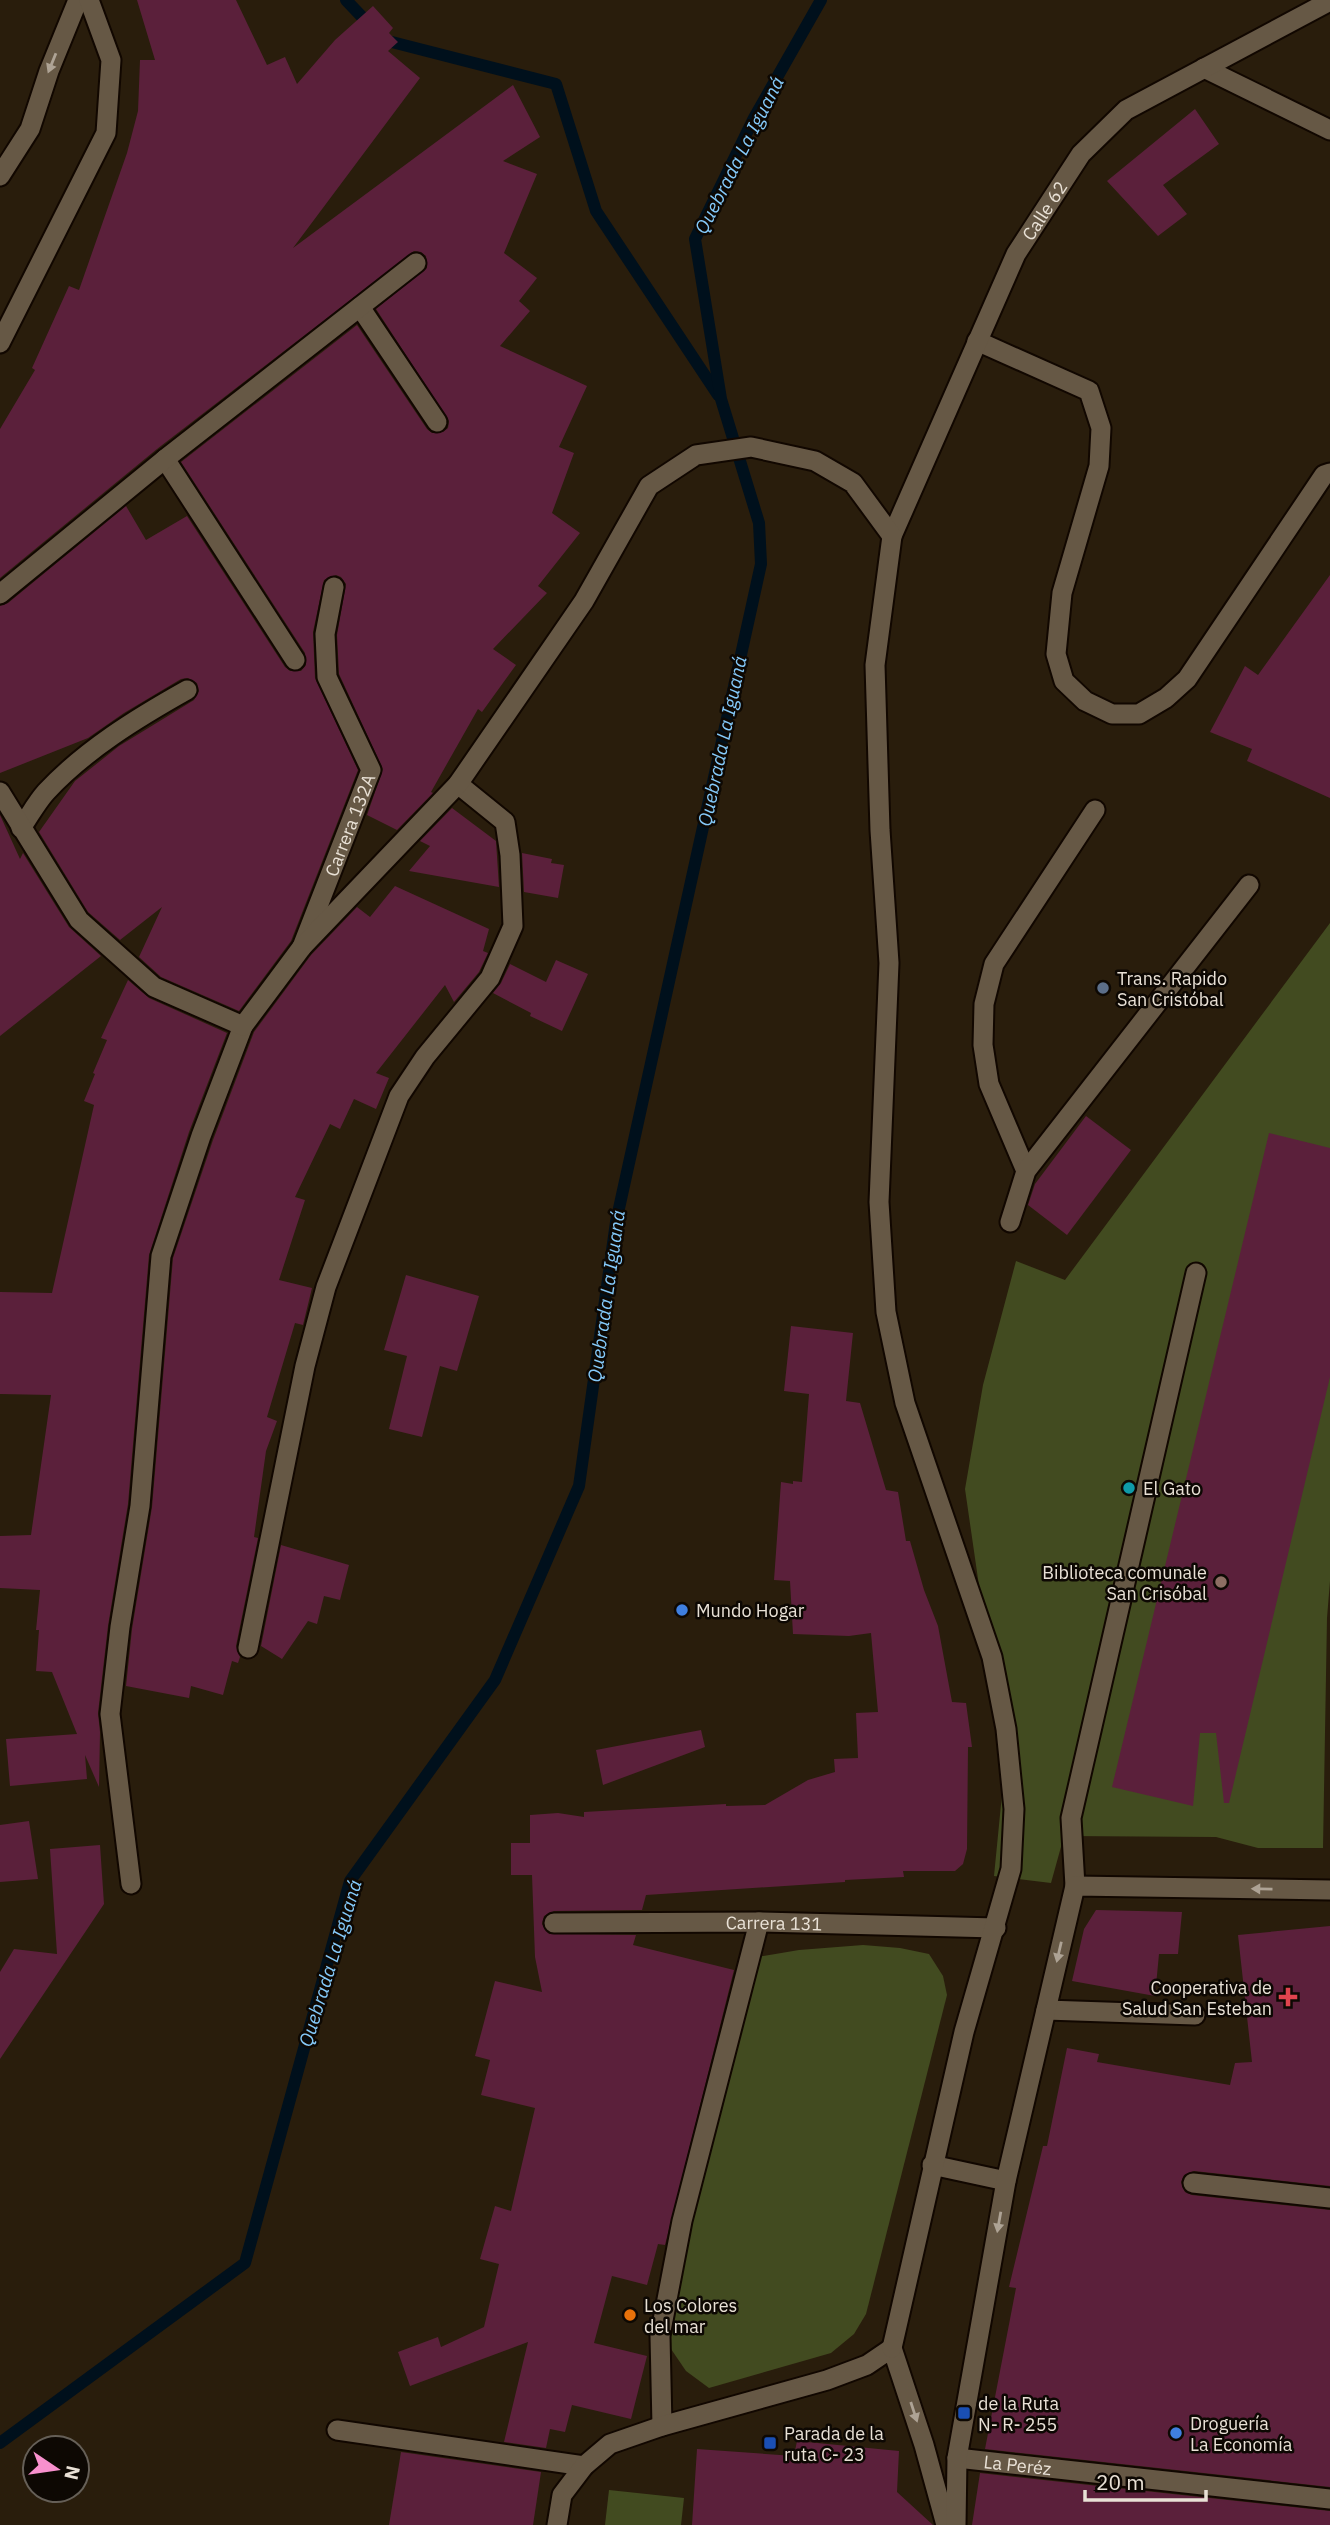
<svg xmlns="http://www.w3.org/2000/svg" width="1330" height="2525" viewBox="0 0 1330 2525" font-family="'IBM Plex Sans',sans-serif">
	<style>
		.green { fill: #424b20 }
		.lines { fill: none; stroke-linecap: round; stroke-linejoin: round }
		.stream { stroke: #00101c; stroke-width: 12 }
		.building { fill: #5b203b }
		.service-casing { stroke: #110700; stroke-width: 23 }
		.pedestrian-casing { stroke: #110700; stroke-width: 23 }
		.minor-casing { stroke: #110700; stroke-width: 23 }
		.tertiary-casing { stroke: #110700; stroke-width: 23 }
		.service { stroke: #665845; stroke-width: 19 }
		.pedestrian { stroke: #665845; stroke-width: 19 }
		.minor { stroke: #665845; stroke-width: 19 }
		.tertiary { stroke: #665845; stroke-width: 19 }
		.oneway { fill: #aea395 }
		.service-dot { fill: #5c6f8a; stroke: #0d0803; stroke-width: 2.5 }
		.culture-dot { fill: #0f9aa8; stroke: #0d0803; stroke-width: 2.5 }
		.education-dot { fill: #8d6e63; stroke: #0d0803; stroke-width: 2.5 }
		.shop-dot { fill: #3f7fe0; stroke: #0d0803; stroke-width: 2.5 }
		.health-dot { fill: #e0444e; stroke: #0d0803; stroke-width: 2.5 }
		.food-dot { fill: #e8710a; stroke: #0d0803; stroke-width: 2.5 }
		.transit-dot { fill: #1a4fb4; stroke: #0d0803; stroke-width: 2.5 }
		.labels { text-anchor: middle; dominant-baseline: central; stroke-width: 5; stroke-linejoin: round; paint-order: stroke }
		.street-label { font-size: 18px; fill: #e9e1d6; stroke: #0d0803 }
		.poi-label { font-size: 18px; fill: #e9e1d6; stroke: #0d0803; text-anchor: start }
		.water-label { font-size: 19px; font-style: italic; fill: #85cafa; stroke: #0d0803 }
	</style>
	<rect width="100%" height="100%" fill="#291d0c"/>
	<g class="green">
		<polygon points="1330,923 1330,1581 1327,1618 1323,1848 1258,1848 1216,1837 1064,1836 1051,1883 994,1876 1009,1723 988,1648 965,1489 983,1385 1016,1261 1065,1280"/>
		<polygon points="863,1945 900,1948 929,1954 943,1976 947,1995 866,2314 854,2334 831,2353 709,2388 686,2371 671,2349 671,2310 751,1958 799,1950"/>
		<polygon points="609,2490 684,2498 681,2525 605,2525"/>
	</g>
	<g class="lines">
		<g class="stream">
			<polyline points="346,0 384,40 556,84 596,211 718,395"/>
			<polyline points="0,2443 245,2263 350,1881 495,1680 579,1486 616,1222 761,564 759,523 721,399 695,239 754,118 821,0"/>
		</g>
	</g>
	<g class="building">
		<polygon points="137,0 236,0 267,65 285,57 297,84 335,40 373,6 393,28 389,33 398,42 388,51 420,78 293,248 513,85 540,137 503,161 537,174 504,253 537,278 519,301 530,311 500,346 587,386 559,447 574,453 552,513 580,533 538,586 547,593 493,649 516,665 482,712 478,709 431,792 433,793 397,830 367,815 383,769 339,674 337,635 346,584 341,577 336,575 324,580 313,632 315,678 358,770 291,941 239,1011 161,977 139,957 162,907 120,940 88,912 39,832 75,781 119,746 194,700 199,691 197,683 188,678 181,679 124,713 88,738 0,773 0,606 8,603 126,506 146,540 187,516 285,667 290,671 301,671 306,665 305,653 181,462 357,325 427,429 432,433 443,432 448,428 449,421 376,309 427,268 426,256 421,252 414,251 157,449 0,578 0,429 35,370 32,368 69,286 79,290 127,153 138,111 140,60 155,60"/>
		<polygon points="1195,109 1219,144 1163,185 1187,214 1158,236 1107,181"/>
		<polygon points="1330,575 1330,798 1247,761 1252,749 1210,732 1245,666 1258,675"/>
		<polygon points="452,808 496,841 499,887 409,871 430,846 420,841"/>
		<polygon points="0,815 20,859 23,853 69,927 101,956 0,1036"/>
		<polygon points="522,853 552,859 551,863 564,865 558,898 524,892"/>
		<polygon points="395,886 489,929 483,951 488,953 479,972 454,1002 445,985 376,1073 389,1078 376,1109 354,1099 340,1129 330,1124 295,1197 305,1200 279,1280 312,1288 303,1325 295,1323 267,1417 277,1421 266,1451 254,1537 258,1538 236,1646 240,1657 238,1663 232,1661 223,1695 191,1686 189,1698 126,1686 132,1629 152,1507 173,1258 213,1140 254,1032 311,955 357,907 370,917"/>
		<polygon points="556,960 588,974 562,1031 530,1016 531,1013 493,993 501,983 510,964 546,982"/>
		<polygon points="128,980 149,998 227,1033 189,1132 149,1255 128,1504 108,1626 98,1713 100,1732 99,1787 85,1755 87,1779 10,1786 6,1739 77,1734 52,1672 36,1671 39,1630 36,1630 40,1590 0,1588 0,1536 31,1535 51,1395 0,1394 0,1292 52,1293 94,1105 84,1101 95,1074 93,1073 107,1040 101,1038"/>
		<polygon points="1086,1116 1131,1150 1067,1235 1028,1205 1035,1184"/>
		<polygon points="1269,1133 1330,1148 1330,1377 1229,1803 1224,1803 1216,1733 1200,1733 1193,1806 1112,1787"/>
		<polygon points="406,1275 479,1296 457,1371 440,1366 422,1437 389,1429 407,1356 384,1350"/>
		<polygon points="791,1326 853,1333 846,1401 860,1403 886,1490 898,1492 906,1541 910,1541 924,1590 938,1626 952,1702 966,1703 972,1747 968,1747 967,1849 963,1864 955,1871 903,1871 904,1877 845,1880 845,1882 646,1895 642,1910 554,1911 544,1916 542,1924 549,1934 636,1935 633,1945 734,1970 665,2245 658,2244 647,2285 612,2276 594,2343 647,2356 631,2419 572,2405 565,2432 550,2429 546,2448 504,2442 528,2342 410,2386 398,2352 438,2337 441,2347 484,2327 499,2264 480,2259 495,2206 511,2211 535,2108 481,2095 490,2060 475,2056 495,1981 542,1992 535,1957 532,1875 511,1875 511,1843 530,1843 530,1815 558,1813 584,1817 584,1812 726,1804 726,1806 765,1805 808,1780 835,1772 834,1759 858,1758 856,1713 878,1712 871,1633 849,1636 793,1634 790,1581 774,1580 781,1482 793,1484 793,1481 802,1482 809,1394 784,1391"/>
		<polygon points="281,1545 349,1565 340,1600 324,1596 317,1624 308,1621 282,1659 261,1646"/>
		<polygon points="701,1730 705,1747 603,1785 596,1750"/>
		<polygon points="29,1821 38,1879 0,1882 0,1825"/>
		<polygon points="100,1845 104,1904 0,2059 0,1972 14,1949 57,1954 50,1849"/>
		<polygon points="1096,1910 1182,1912 1178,1954 1159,1954 1155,1996 1072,1981 1084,1929"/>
		<polygon points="1330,1926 1330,2186 1194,2171 1184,2175 1181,2182 1185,2192 1192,2195 1330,2210 1330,2487 985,2449 1016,2288 1009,2287 1043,2146 1047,2146 1067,2048 1099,2054 1097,2062 1230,2085 1235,2063 1252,2062 1238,1935"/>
		<polygon points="797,2441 899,2451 897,2492 933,2525 692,2525 697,2449 794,2456"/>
		<polygon points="401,2452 541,2472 533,2525 389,2525"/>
		<polygon points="980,2473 1330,2511 1330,2525 972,2525"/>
	</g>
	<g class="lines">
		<g class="service-casing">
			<g id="service">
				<polyline points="1204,68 1330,130"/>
				<polyline points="0,176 30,129 49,71 78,0"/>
				<polyline points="977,341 1089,391 1101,428 1099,466 1062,593 1056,654 1064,681 1085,701 1112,714 1139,714 1166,698 1187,679 1324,475 1330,473"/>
				<polyline points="1026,1171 989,1084 983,1045 984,1004 994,964 1095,810"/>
				<polyline points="1010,1222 1026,1171 1249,885"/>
				<polyline points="1075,1886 1071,1818 1196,1273"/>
				<polyline points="1046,2010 1195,2015"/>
				<polyline points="337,2430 584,2466"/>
			</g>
		</g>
		<g class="pedestrian-casing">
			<g id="pedestrian">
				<polyline points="360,307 437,422"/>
				<path d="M21 828C29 817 36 803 46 792 85 750 137 718 187 690"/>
			</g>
		</g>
		<g class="minor-casing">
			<g id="minor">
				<polyline points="165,459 295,660"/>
				<path id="s1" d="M892 536 1016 254 1081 154 1126 110 1330 1"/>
				<polyline points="0,594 165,459 416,263"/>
				<path id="s2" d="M302 947 371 770 327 677 325 634 334 587"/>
				<polyline points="248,1648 305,1366 326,1287 399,1096 425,1057 490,978 513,926 510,855 505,822 458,784"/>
				<polyline points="131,1884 110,1714 120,1627 140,1506 161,1256 201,1136 243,1026"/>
				<path id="s3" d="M554 1923 759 1922 996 1928"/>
				<polyline points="932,2165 1006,2181"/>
				<polyline points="1193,2183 1330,2198"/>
				<polyline points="662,2426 660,2336 682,2221 759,1922"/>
				<path id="s4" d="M957 2458 1330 2499"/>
				<polyline points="557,2525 562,2495 584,2466 610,2444 662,2426 827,2380 867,2365 892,2348 924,2445 946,2525"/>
				<polyline points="956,2525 957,2458 1006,2181 1075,1886 1330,1890"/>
			</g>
		</g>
		<g class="tertiary-casing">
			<g id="tertiary">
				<polyline points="0,343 106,133 111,60 89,0"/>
				<polyline points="0,792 79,920 154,987 243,1026 302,947 458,784 584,601 649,486 696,455 751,447 815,461 853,483 892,536 875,665 880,830 889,963 879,1202 886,1312 905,1403 992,1657 1006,1729 1014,1809 1011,1869 964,2032 892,2348"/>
			</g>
		</g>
		<use href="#service" class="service"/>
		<use href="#pedestrian" class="pedestrian"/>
		<use href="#minor" class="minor"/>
		<use href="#tertiary" class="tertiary"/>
	</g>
	<defs><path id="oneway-solid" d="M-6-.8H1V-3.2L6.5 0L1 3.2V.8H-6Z" transform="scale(1.75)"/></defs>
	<g class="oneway">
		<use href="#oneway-solid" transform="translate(52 63) rotate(112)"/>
		<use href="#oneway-solid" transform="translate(1262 1889) rotate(-179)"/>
		<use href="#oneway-solid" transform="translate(1059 1952) rotate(103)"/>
		<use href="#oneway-solid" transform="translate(999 2222) rotate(100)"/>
		<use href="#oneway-solid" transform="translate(914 2412) rotate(72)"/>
	</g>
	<circle class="service-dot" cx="1103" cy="988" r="7"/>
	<circle class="culture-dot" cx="1129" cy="1488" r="7"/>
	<circle class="education-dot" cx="1221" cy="1582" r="7"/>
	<g class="shop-dot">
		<circle cx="682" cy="1610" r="7"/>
		<circle cx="1176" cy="2433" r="7"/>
	</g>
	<path class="health-dot" d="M1284.5 1986.5h7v7h7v7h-7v7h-7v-7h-7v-7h7z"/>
	<circle class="food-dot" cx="630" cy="2315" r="7"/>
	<g class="transit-dot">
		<rect x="957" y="2406" width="14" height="14" rx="3.5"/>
		<rect x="763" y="2436" width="14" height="14" rx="3.5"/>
	</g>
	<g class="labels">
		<g class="street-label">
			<text stroke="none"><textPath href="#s1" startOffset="360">Calle 62</textPath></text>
			<text stroke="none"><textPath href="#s2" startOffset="131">Carrera 132A</textPath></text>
			<text stroke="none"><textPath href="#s3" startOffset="220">Carrera 131</textPath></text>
			<text stroke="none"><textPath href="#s4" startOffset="61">La Peréz</textPath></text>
		</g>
		<g class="poi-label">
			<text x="1117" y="978">Trans. Rapido<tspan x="1117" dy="21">San Cristóbal</tspan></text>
			<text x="1143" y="1488">El Gato</text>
			<text x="1207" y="1572" text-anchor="end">Biblioteca comunale<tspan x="1207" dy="21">San Crisóbal</tspan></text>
			<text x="696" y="1610">Mundo Hogar</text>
			<text x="1272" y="1987" text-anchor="end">Cooperativa de<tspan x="1272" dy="21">Salud San Esteban</tspan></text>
			<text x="644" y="2305">Los Colores<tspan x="644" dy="21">del mar</tspan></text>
			<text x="978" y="2403">de la Ruta<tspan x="978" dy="21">N- R- 255</tspan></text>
			<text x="1190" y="2423">Droguería<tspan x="1190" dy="21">La Economía</tspan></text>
			<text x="784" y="2433">Parada de la<tspan x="784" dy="21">ruta C- 23</tspan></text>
		</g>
		<g class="water-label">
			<text transform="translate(739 155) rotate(-63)">Quebrada La Iguaná</text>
			<text transform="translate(722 741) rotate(-78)">Quebrada La Iguaná</text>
			<text transform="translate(606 1296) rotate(-82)">Quebrada La Iguaná</text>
			<text transform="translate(330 1963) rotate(-73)">Quebrada La Iguaná</text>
		</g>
	</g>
	<g transform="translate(56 2469) rotate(103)"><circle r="33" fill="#0d0803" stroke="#655f57" stroke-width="2"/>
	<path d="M0-5L12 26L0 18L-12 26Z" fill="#f790cd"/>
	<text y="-10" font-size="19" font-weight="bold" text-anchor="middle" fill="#e9e1d6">N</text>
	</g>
	<path d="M1085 2490v10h121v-10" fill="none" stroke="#e9e1d6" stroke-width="3.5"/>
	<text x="1096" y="2490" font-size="21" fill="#e9e1d6" stroke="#0d0803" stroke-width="5" paint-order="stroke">20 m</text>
</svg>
